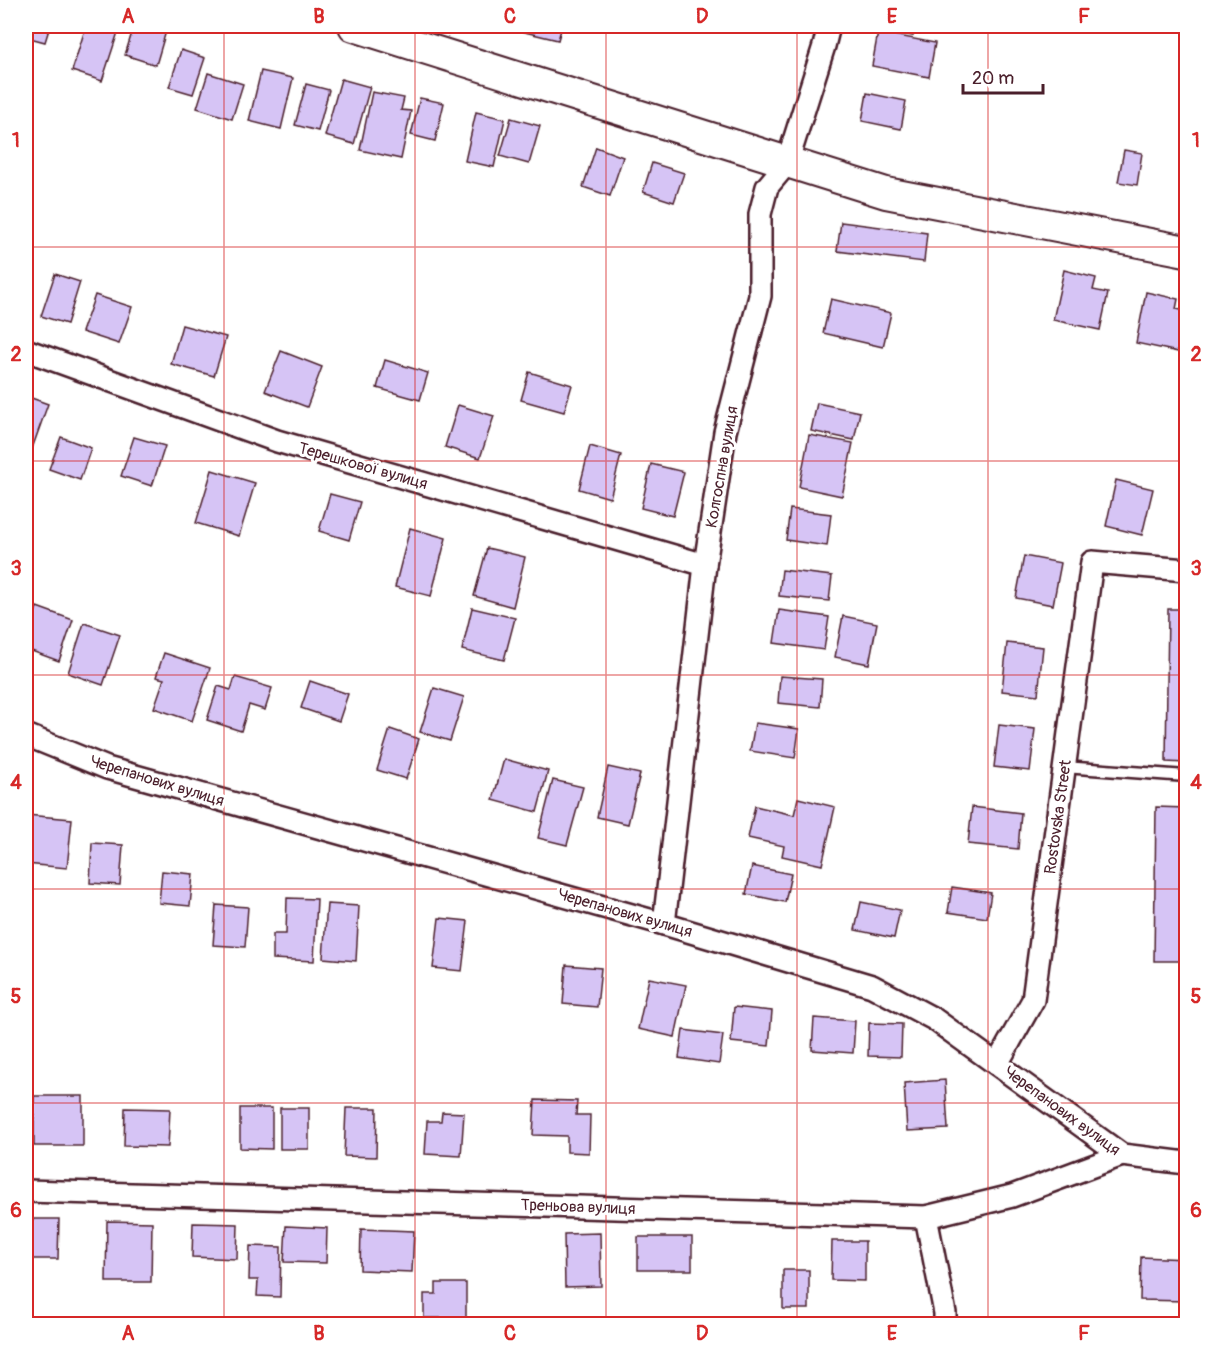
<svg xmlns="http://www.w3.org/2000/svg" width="1212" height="1350" viewBox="0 0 1212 1350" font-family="Pangolin,sans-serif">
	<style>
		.building { fill: #d6c4f5; stroke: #4a1f2b; stroke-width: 1.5 }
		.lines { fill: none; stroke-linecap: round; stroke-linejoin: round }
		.lane-casing { stroke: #4a1f2b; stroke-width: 15 }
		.street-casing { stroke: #4a1f2b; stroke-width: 26 }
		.secondary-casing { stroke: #4a1f2b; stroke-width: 34 }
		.lane { stroke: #fff; stroke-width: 10 }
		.street { stroke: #fff; stroke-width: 21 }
		.secondary { stroke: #fff; stroke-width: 30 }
		.grid { fill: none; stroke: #d62828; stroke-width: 1.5; stroke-opacity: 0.55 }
		.labels { text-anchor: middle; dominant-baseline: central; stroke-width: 6; stroke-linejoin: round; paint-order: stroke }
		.street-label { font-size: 16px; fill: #4a1f2b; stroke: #fff }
		.neatline { fill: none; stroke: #d62828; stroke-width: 2 }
		.grid-label { font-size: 20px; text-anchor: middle; font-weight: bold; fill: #d62828 }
	</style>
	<rect width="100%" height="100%" fill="#fff"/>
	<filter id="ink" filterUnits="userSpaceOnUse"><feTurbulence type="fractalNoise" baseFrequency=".0167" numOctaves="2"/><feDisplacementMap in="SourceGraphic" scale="12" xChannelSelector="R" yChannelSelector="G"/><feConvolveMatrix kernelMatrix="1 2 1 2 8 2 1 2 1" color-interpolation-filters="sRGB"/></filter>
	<g filter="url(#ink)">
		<g class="building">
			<polygon points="26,26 50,26 45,42 26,37"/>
			<polygon points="86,26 120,26 102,81 72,71"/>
			<polygon points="134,26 148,26 166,31 156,65 125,55"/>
			<polygon points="517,26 562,26 558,40 516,30"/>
			<polygon points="875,26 915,26 913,36 875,28"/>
			<polygon points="878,32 935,43 929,77 872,66"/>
			<polygon points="181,50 205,58 193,94 169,87"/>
			<polygon points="261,71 293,78 281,129 249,121"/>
			<polygon points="208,73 243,84 232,119 197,108"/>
			<polygon points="341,79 370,87 354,144 325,136"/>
			<polygon points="306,84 329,90 318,131 295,125"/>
			<polygon points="372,92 404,98 401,110 411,111 401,159 360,150"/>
			<polygon points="867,93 906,101 901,129 862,121"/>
			<polygon points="420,98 444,103 435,141 411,135"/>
			<polygon points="476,112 505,119 494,167 465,161"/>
			<polygon points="511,118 540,126 529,164 500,156"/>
			<polygon points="596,147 623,157 610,196 583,187"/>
			<polygon points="1124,150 1142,153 1137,185 1118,182"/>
			<polygon points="652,163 684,173 674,202 643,192"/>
			<polygon points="841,222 927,233 924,262 837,251"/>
			<polygon points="1064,270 1096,278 1093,290 1108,293 1100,330 1053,320"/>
			<polygon points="55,274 80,282 67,324 41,316"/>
			<polygon points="1146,292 1178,299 1176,309 1186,311 1186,334 1183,353 1136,343"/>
			<polygon points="95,295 132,307 119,344 82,332"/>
			<polygon points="831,299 891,313 883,347 823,333"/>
			<polygon points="182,325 226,337 214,376 171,364"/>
			<polygon points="281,351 322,367 307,407 265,391"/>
			<polygon points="385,360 428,373 420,400 377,388"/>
			<polygon points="529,372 572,385 564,412 521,400"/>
			<polygon points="26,396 48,404 29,457 26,456"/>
			<polygon points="817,403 860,412 854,440 811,431"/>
			<polygon points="458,405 494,416 480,458 445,447"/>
			<polygon points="809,435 853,443 842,496 799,487"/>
			<polygon points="61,437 91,448 80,480 49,469"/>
			<polygon points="134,437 165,446 152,486 121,476"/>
			<polygon points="590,446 621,455 610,498 579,489"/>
			<polygon points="651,464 684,472 673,516 641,508"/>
			<polygon points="212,470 255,483 239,536 196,523"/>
			<polygon points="1116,480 1153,489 1142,535 1106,526"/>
			<polygon points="330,494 360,502 349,540 319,531"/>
			<polygon points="790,509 831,514 827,546 786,540"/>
			<polygon points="410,528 446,538 431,596 395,587"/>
			<polygon points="487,548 525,557 513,607 474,596"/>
			<polygon points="1024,556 1061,563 1053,605 1016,598"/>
			<polygon points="782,570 832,576 829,601 779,596"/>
			<polygon points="37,607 73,620 59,661 26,649 26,640"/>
			<polygon points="472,608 515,618 504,660 462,650"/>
			<polygon points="1168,609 1186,609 1186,763 1166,762"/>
			<polygon points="779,610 829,617 824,650 774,643"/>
			<polygon points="843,616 877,623 869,664 835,657"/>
			<polygon points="84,623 120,635 103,685 68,673"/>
			<polygon points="1007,643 1043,647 1038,695 1002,691"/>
			<polygon points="164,653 210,668 192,721 154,708 164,679 156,677"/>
			<polygon points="780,676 822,679 820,707 778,703"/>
			<polygon points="235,677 272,688 265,710 249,705 241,731 207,720 218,686 231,690"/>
			<polygon points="310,681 348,694 339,721 301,708"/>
			<polygon points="434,688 464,697 450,741 420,732"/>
			<polygon points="755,723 799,729 795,758 750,751"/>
			<polygon points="999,725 1035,729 1030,771 994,767"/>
			<polygon points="390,729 419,739 406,779 377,770"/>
			<polygon points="504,759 548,771 537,812 493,800"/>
			<polygon points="608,767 640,774 628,824 597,817"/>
			<polygon points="553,780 583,787 567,845 538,838"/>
			<polygon points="798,798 835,807 822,865 782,856 784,846 748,838 755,806 794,815"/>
			<polygon points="972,807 1021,813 1018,849 968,844"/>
			<polygon points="1156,807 1186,808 1186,961 1154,961"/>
			<polygon points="26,815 72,819 67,868 26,864"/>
			<polygon points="92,843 123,845 120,885 90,883"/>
			<polygon points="752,866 791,874 785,902 746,894"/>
			<polygon points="162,871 193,874 190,906 159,903"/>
			<polygon points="952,887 991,893 987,918 948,912"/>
			<polygon points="287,898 317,899 314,961 273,959 273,934 286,934"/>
			<polygon points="861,902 900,910 894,938 855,930"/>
			<polygon points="327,904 359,906 356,961 323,958"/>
			<polygon points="216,905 248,907 245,947 213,945"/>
			<polygon points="439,918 468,921 462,971 433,968"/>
			<polygon points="566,965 601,968 597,1007 563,1004"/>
			<polygon points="649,978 686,985 675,1037 638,1029"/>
			<polygon points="734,1007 772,1011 769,1046 731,1042"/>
			<polygon points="814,1018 855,1021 853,1053 812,1050"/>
			<polygon points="869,1023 902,1024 901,1057 868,1056"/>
			<polygon points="683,1030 723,1035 719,1064 679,1058"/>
			<polygon points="945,1080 948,1129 907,1131 904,1083"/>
			<rect x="34" y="1096" width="49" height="50"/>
			<polygon points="535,1100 577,1101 576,1115 590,1115 589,1153 567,1152 567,1136 533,1135"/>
			<polygon points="125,1108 170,1109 168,1147 124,1146"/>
			<polygon points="240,1108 272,1108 272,1149 240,1148"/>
			<rect x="280" y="1108" width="29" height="41"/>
			<polygon points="346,1108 377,1108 376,1157 344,1156"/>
			<polygon points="442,1112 464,1113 461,1156 425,1154 427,1121 441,1121"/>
			<polygon points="26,1219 59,1219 58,1259 26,1259"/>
			<polygon points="107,1221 152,1222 151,1282 106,1282"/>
			<polygon points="193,1223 238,1224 237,1259 192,1257"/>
			<polygon points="286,1226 327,1228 326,1263 284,1262"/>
			<polygon points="361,1229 414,1231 412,1272 360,1270"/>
			<polygon points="600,1233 601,1286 565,1287 564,1234"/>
			<rect x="638" y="1237" width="54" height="33"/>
			<polygon points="832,1241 865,1241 865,1281 831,1280"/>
			<polygon points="250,1246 281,1247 280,1297 257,1296 258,1280 249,1280"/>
			<polygon points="1141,1257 1186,1259 1186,1301 1140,1300"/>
			<rect x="783" y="1270" width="26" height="39"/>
			<polygon points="436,1283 466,1283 466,1318 424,1318 424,1294 436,1294"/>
		</g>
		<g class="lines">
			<g class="lane-casing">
				<polyline id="lane" points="1064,767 1186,776"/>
			</g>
			<g class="street-casing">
				<g id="street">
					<polyline points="26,350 277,441 705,565"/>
					<polyline points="26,735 107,768 664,924 872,986 934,1019 1122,1155 1186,1163"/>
					<polyline points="664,924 705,565 725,432 760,296 760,214 767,187 787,163 824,46 829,26"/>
					<polyline points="997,1064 1033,1000 1092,562 1186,570"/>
					<polyline points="26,1191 926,1217 1012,1196 1122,1155"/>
					<polyline points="926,1217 945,1313 945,1324"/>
				</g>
			</g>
			<g class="secondary-casing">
				<polyline id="secondary" points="354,26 886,193 1186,251"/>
			</g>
			<use href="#lane" class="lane"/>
			<use href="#street" class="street"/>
			<use href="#secondary" class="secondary"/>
		</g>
	</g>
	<path class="grid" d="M224 26V1324M415 26V1324M606 26V1324M797 26V1324M988 26V1324M26 247H1186M26 461H1186M26 675H1186M26 889H1186M26 1103H1186"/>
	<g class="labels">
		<g class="street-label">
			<text transform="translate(363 466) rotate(16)">Терешкової вулиця</text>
			<text transform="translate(722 467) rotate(-80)">Колгоспна вулиця</text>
			<text transform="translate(157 781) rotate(17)">Черепанових вулиця</text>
			<text transform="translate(1058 817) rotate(-82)">Rostovska Street</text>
			<text transform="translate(625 913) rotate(16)">Черепанових вулиця</text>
			<text transform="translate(1062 1111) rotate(36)">Черепанових вулиця</text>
			<text transform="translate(578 1207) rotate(2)">Треньова вулиця</text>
		</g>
	</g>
	<rect width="1212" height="1350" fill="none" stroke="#fff" stroke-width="66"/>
	<path d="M963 84v9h80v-9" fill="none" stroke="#4a1f2b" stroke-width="3"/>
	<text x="972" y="84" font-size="18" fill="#4a1f2b" stroke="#ffffff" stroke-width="4.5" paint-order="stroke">20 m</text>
	<rect x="33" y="33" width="1146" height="1284" class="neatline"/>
	<g class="grid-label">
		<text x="128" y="23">A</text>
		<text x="319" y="23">B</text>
		<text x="510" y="23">C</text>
		<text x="702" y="23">D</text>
		<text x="892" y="23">E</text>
		<text x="1084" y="23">F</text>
		<text x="16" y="147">1</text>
		<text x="1196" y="147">1</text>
		<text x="16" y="361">2</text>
		<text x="1196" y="361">2</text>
		<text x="16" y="575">3</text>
		<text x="1196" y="575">3</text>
		<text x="16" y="789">4</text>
		<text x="1196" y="789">4</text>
		<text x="16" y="1003">5</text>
		<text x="1196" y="1003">5</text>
		<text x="16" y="1217">6</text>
		<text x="1196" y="1217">6</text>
		<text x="128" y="1340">A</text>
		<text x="319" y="1340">B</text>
		<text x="510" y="1340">C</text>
		<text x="702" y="1340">D</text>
		<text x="892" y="1340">E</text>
		<text x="1084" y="1340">F</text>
	</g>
</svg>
